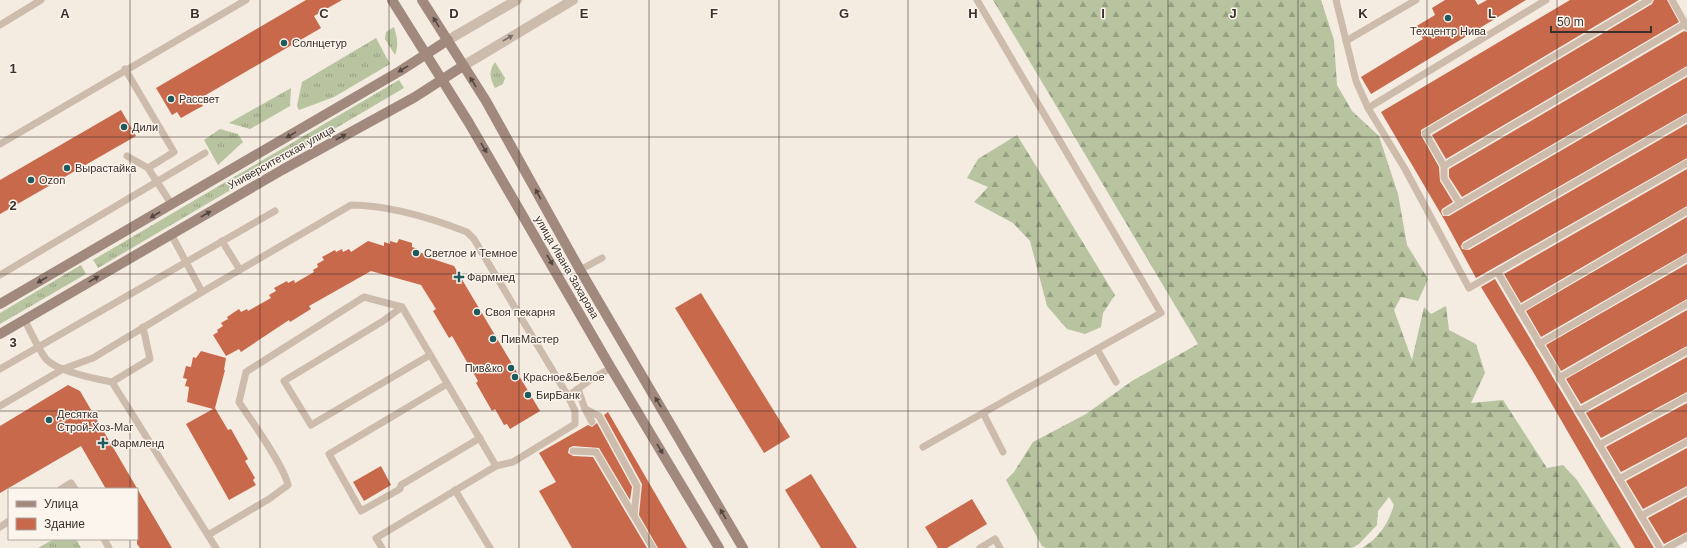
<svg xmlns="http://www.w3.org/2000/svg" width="1687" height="548" viewBox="0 0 1687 548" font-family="Helvetica,sans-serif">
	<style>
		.grass { fill: url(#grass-tufts) }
		.forest { fill: url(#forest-firs) }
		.building { fill: #c8694b }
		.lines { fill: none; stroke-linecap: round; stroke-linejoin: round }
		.service { stroke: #cdbbac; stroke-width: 7 }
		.minor { stroke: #cdbbac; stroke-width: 10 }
		.secondary { stroke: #a18a7d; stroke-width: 10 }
		.oneway { fill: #544640 }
		.oneway2 { fill: #7d6f65 }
		.grid { fill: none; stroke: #3b302b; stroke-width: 1; stroke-opacity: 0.55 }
		.poi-dot { fill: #1f5a5e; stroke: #fbf5ee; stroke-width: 1.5 }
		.labels { text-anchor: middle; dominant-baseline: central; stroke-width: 3; stroke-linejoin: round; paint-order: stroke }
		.poi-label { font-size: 11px; fill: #3b302b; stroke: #fbf5ee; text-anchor: start }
		.street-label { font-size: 11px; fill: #3b302b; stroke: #fbf5ee }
		.grid-label { font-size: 13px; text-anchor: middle; font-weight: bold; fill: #3b302b; stroke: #fbf5ee; stroke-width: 3; stroke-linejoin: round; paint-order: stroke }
	</style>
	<defs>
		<pattern id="grass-tufts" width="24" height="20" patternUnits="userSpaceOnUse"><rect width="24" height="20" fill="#b8c4a0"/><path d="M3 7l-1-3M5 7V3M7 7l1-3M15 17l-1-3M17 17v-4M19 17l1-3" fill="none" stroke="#97a083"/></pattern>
		<pattern id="forest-firs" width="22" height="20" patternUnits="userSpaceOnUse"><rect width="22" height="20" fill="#b8c4a0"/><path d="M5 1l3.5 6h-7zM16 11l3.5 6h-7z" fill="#97a083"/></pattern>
	</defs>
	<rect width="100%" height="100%" fill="#f4ebe1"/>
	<g class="grass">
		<path d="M394 27C397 37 399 45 395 55L385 39 386 32Z"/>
		<polygon points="376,38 390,64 334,97 299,110 297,106 302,82"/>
		<path d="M495 62 505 78 503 84 495 88C490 78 488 72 495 62Z"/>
		<polygon points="399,80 404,88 98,268 93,260"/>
		<polygon points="291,88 290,106 250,129 229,123"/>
		<polygon points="220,129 238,134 243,142 218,165 204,140"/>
		<polygon points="81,265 86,274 0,324 0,313"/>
		<polygon points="54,539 76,539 81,548 38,548"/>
	</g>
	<g class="forest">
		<path d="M993 0H1321L1334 40 1337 85 1352 111 1379 136 1398 194 1407 245 1428 279 1418 301 1401 297 1394 310 1412 360 1424 307 1431 314 1446 306 1449 330 1476 344 1485 373 1471 403 1503 400 1547 468 1563 465 1577 480 1621 548H1362C1379 538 1388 524 1394 505L1389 497 1378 511 1377 525 1359 544 1352 548H1046L1042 546 1006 480 1014 472 1033 442 1086 414 1132 381 1198 344Z"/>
		<polygon points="1017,135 1115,295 1103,313 1101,327 1085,334 1067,329 1047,306 1030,241 1013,223 974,202 988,187 967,178 978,159"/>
	</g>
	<g class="building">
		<polygon points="306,0 342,0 314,16 321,28 199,99 203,106 197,109 181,118 177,112 172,115 156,88"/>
		<polygon points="1445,0 1475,0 1478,5 1487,0 1526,0 1371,94 1361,77 1423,39 1415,27 1435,15 1432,8"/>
		<polygon points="1570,0 1639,0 1421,130 1421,135 1439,167 1440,181 1453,202 1442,209 1441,212 1443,216 1449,216 1687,77 1687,113 1463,242 1461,246 1462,249 1469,250 1687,124 1687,158 1476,278 1445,221 1381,112"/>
		<polygon points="1654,0 1667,0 1679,22 1446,159 1432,135 1652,4"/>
		<polygon points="1684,31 1687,32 1687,66 1462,197 1449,177 1449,169"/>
		<polygon points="121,110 136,136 0,214 0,180"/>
		<polygon points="1687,169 1687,206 1521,303 1504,274"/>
		<polygon points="1687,217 1687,253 1541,337 1526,311"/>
		<polygon points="399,239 412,243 412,247 418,249 417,251 424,254 424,256 454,266 540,411 510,429 507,424 504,425 495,409 492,411 476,383 478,381 452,336 449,338 433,311 436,309 421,285 371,271 309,306 311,309 290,322 289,320 241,352 239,349 226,356 213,335 218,332 217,330 223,326 221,323 228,319 227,317 239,309 241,312 247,309 248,311 271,298 269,295 276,291 274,288 287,281 288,283 294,280 295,283 314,272 313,270 318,267 317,264 324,260 322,257 335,250 336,252 342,249 343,252 349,249 351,252 368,241 384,246 384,242 390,244 390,241 397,243"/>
		<polygon points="1687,264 1687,299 1561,371 1546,345"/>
		<polygon points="1495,279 1555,381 1654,548 1635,548 1535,375 1484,292 1481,287"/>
		<polygon points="701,293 790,437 764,453 675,308"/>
		<polygon points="1687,310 1687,346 1581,404 1566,379"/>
		<polygon points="201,351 226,358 224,370 225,370 215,408 228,430 231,429 248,459 245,461 255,478 253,480 256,485 229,500 186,424 213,409 187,402 189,387 185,386 187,379 183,378 186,366 191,367 193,357 196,358"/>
		<polygon points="1687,357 1687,392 1601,438 1586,413"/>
		<polygon points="68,385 80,391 172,548 140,548 137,544 137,489 106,489 81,446 0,493 0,426"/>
		<polygon points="1687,403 1687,437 1621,472 1606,447"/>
		<polygon points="608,412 663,507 687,548 658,548 639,515 642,484 604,415"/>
		<polygon points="597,423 632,487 630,500 599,448 573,446 569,448 568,453 573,456 593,457 647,548 572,548 539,491 556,482 539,453 588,425 592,427"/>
		<polygon points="1687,448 1687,486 1643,509 1626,481"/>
		<polygon points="381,466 391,485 364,501 353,482"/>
		<polygon points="811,474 857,548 821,548 785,490"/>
		<polygon points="1687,497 1687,532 1664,544 1648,518"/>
		<polygon points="972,499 987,524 947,548 938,548 925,527"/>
	</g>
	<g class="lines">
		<g class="service">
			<polyline points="977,0 1161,313 983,413 1003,452"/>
			<polyline points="1336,0 1356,81 1368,108 1405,169 1469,288 1687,163"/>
			<polyline points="1672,0 1687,27"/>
			<polyline points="0,25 41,0"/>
			<polyline points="1346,41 1416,0"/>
			<polyline points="125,69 174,152 148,168"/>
			<polyline points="1368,108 1546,0"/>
			<polyline points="0,144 246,0"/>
			<polyline points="127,156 148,168 172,205"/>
			<polyline points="1444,166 1685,24"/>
			<polyline points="1460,204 1444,178 1444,166 1425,133 1649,0"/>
			<polyline points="1446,212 1687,71"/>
			<polyline points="171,234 202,292"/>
			<polyline points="222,241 240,270"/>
			<polyline points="1466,246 1687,118"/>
			<polyline points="580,270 602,258"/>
			<polyline points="1498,273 1660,548"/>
			<polyline points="0,275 205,153"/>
			<polyline points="402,307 383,321 284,381 311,425 430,355"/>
			<polyline points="1519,310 1687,211"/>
			<path d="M24 319C30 330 40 353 47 360 58 371 96 379 112 382L216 548"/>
			<polyline points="1539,344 1687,258"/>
			<polyline points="1097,349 1116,382"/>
			<polyline points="0,369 275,211"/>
			<polyline points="1559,378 1687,304"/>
			<polyline points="112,382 150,359 143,327"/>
			<polyline points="447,384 329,454 361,511 400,489 401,485 480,438"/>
			<polyline points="578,389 585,409 592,422"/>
			<path d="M0 406 63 369 93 358 202 292 351 205C390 205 431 218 467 232L474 239 481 251 568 396"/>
			<polyline points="585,409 599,416 637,486 634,515"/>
			<polyline points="1579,411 1687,351"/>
			<polyline points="1599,445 1687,397"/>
			<polyline points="923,447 983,413"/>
			<polyline points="573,451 596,452 653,548"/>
			<polyline points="1619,479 1687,442"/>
			<polyline points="61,489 71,483 75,489"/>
			<polyline points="455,490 490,548"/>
			<polyline points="1641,516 1687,491"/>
			<polyline points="0,527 9,521"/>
			<path d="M208 535 269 499 288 485C284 466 251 420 239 402L246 372 364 297 402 307 496 466"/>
			<polyline points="104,539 109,548"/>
			<polyline points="382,548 376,538 496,466 513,462 575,424 575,411 568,396 593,378 611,368"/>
			<polyline points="980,548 995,539 1000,548"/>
			<polyline points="1667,548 1687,537"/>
		</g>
		<g class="minor">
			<polyline points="448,40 517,0"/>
			<polyline points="463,66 573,0"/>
		</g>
		<g class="secondary">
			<polyline points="392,0 469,123 611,368 719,548"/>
			<polyline points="422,0 486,101 580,270 743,548"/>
			<polyline points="0,304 400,71 448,40"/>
			<polyline points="0,334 282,170 415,97 463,66"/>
		</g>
	</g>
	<defs><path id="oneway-solid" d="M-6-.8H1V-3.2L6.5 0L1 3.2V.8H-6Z"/></defs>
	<g class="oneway">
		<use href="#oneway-solid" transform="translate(436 22) rotate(-122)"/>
		<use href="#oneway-solid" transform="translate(403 69) rotate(148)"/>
		<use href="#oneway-solid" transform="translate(473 82) rotate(-122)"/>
		<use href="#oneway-solid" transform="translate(291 135) rotate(149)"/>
		<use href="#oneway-solid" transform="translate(341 137) rotate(-29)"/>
		<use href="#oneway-solid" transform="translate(484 148) rotate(59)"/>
		<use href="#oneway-solid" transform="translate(538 194) rotate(-118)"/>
		<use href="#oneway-solid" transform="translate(206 214) rotate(-30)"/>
		<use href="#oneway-solid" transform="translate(155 215) rotate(150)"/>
		<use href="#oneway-solid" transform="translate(550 260) rotate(60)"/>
		<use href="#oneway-solid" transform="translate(94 279) rotate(-30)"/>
		<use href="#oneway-solid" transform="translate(42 280) rotate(150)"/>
		<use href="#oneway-solid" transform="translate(658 402) rotate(-121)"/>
		<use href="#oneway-solid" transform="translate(660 449) rotate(59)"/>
		<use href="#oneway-solid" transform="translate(723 514) rotate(-120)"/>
	</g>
	<use class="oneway2" href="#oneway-solid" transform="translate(508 38) rotate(-30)"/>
	<path class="grid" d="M130 0V489M260 0V548M389 0V548M519 0V548M649 0V548M779 0V548M908 0V548M1038 0V548M1168 0V548M1298 0V548M1427 0V548M1557 0V548M0 137H1687M0 274H1687M0 411H1687M130 539V548"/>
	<g class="poi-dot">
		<circle cx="1448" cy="18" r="4"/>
		<circle cx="284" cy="43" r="4"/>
		<circle cx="171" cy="99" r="4"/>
		<circle cx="124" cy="127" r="4"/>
		<circle cx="67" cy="168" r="4"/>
		<circle cx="31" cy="180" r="4"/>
		<circle cx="416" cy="253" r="4"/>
		<path d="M457 271h4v4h4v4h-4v4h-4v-4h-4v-4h4z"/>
		<circle cx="477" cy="312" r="4"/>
		<circle cx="493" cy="339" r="4"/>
		<circle cx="511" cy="368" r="4"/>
		<circle cx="515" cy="377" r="4"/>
		<circle cx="528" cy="395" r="4"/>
		<circle cx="49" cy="420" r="4"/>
		<path d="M101 437h4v4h4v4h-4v4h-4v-4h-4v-4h4z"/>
	</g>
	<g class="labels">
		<g class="poi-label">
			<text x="1448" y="31" text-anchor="middle">Техцентр Нива</text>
			<text x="292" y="43">Солнцетур</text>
			<text x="179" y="99">Рассвет</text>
			<text x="132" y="127">Дили</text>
			<text x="75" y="168">Вырастайка</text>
			<text x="39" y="180">Ozon</text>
			<text x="424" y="253">Светлое и Темное</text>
			<text x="467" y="277">Фарммед</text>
			<text x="485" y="312">Своя пекарня</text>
			<text x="501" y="339">ПивМастер</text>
			<text x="503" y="368" text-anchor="end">Пив&amp;ко</text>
			<text x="523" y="377">Красное&amp;Белое</text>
			<text x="536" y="395">БирБанк</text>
			<text x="57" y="414">Десятка<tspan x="57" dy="13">Строй-Хоз-Маг</tspan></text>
			<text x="111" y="443">Фармленд</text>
		</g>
		<g class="street-label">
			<text transform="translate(281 157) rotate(-29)">Университетская улица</text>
			<text transform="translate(567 267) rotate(60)">улица Ивана Захарова</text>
		</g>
	</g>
	<g class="grid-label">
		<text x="65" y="18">A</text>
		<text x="195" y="18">B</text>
		<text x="324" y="18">C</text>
		<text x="454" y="18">D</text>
		<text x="584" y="18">E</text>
		<text x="714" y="18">F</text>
		<text x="844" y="18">G</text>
		<text x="973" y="18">H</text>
		<text x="1103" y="18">I</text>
		<text x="1233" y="18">J</text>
		<text x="1363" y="18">K</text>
		<text x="1492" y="18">L</text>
		<text x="13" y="73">1</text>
		<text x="13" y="210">2</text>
		<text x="13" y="347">3</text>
	</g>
	<rect x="8" y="488" width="130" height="52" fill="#fbf5ee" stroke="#aea6a0"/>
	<rect x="16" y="501" width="20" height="6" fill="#a18a7d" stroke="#aea6a0"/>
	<text x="44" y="508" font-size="12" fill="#3b302b">Улица</text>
	<rect x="16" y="518" width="20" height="12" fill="#c8694b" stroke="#aea6a0"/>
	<text x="44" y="528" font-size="12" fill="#3b302b">Здание</text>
	<path d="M1551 26v6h100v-6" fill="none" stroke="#3b302b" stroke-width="2"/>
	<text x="1557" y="26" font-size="12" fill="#3b302b" stroke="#fbf5ee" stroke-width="3" paint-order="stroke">50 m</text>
</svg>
